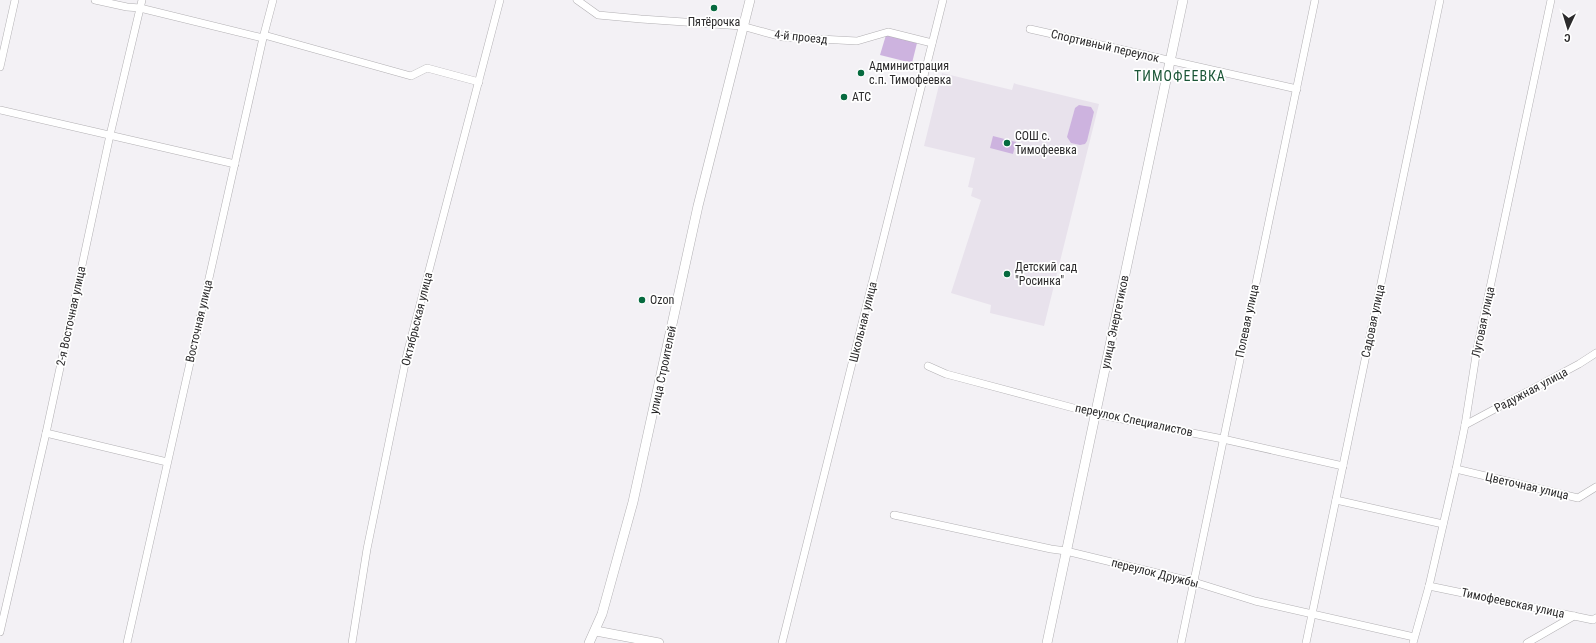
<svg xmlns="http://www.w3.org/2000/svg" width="1596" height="643" viewBox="0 0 1596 643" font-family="'Roboto Condensed',sans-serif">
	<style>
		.built { fill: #e8e2ec }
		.green { fill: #cdb3df }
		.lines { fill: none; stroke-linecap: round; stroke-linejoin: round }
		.street-casing { stroke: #b2b0b3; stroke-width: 8 }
		.secondary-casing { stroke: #b2b0b3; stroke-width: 10 }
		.street { stroke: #fff; stroke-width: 7 }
		.secondary { stroke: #fff; stroke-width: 9 }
		.poi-dot { fill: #066a3f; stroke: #fff; stroke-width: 1.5 }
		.labels { text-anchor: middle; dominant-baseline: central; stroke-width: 3.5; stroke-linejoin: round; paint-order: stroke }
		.poi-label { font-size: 12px; fill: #2c2b2c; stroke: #fff; text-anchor: start }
		.street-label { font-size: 12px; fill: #2c2b2c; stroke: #fff }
		.quarter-label { font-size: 14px; letter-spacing: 1px; fill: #1b5637; stroke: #fff }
	</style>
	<rect width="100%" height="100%" fill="#f3f1f5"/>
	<polygon class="built" points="942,73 1012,90 1014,83 1016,84 1099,104 1044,326 990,313 991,305 951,293 981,200 971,196 973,188 968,187 975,158 924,146"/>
	<g class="green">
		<polygon points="886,35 917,43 912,63 880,55"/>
		<polygon points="1079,105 1091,107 1094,112 1087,141 1085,144 1080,145 1071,143 1067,137 1075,108"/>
		<polygon points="993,136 1016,142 1013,154 990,148"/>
	</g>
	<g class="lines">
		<g class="street-casing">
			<g id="street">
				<polyline points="95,0 127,7 140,8 263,38"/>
				<polyline points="577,0 598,15 641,19 742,26 782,37 857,41 888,32 932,43"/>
				<polyline points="1030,29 1297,89"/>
				<polyline points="264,35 411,76 427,68 479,82"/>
				<polyline points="0,67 15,0"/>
				<polyline points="0,110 235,164"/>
				<polyline points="928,366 946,374 1096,414 1223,439 1343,466"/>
				<polyline points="1465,425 1579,364 1596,353"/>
				<polyline points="46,433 167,462"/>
				<polyline points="1456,469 1578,498 1596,487"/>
				<polyline points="1336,500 1443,524"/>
				<polyline points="894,515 1051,549 1066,551 1194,582 1255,601 1414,637"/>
				<polyline points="1429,586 1593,620 1596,618"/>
				<polyline points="0,632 46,433 110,135 142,0"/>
				<polyline points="127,643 263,38 273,0"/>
				<polyline points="352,643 367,549 407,354 500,0"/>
				<polyline points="782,643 943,0"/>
				<polyline points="1181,643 1315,0"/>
				<polyline points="1306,643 1440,0"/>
				<polyline points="1413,643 1429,586 1456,469 1465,425 1477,349 1551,0"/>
				<polyline points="1527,643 1574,616"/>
			</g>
		</g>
		<g class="secondary-casing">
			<g id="secondary">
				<polyline points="596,631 659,643"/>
				<polyline points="589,643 602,614 633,502 698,206 750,0"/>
				<polyline points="1047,643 1183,0"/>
			</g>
		</g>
		<use href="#street" class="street"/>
		<use href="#secondary" class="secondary"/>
	</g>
	<g class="poi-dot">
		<circle cx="714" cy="8" r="4"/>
		<circle cx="861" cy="73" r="4"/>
		<circle cx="844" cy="97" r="4"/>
		<circle cx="1007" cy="143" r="4"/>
		<circle cx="1007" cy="274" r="4"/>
		<circle cx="642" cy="300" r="4"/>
	</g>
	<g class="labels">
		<g class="poi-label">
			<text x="714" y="22" text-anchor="middle">Пятёрочка</text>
			<text x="869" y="66">Администрация<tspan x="869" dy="14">с.п. Тимофеевка</tspan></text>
			<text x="852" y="97">АТС</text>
			<text x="1015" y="136">СОШ с.<tspan x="1015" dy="14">Тимофеевка</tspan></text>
			<text x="1015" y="267">Детский сад<tspan x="1015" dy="14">"Росинка"</tspan></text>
			<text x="650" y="300">Ozon</text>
		</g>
		<g class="street-label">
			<text transform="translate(801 37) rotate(6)">4-й проезд</text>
			<text transform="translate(1105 46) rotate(13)">Спортивный переулок</text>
			<text transform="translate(71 316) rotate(-78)">2-я Восточная улица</text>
			<text transform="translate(417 319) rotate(-76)">Октябрьская улица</text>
			<text transform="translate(199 321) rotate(-77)">Восточная улица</text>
			<text transform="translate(1247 321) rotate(-78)">Полевая улица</text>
			<text transform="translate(1373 321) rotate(-78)">Садовая улица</text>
			<text transform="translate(863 322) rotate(-76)">Школьная улица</text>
			<text transform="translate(1115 322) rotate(-78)">улица Энергетиков</text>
			<text transform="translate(1483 322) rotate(-78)">Луговая улица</text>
			<text transform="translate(663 370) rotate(-78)">улица Строителей</text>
			<text transform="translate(1531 390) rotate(-28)">Радужная улица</text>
			<text transform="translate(1134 420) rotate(12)">переулок Специалистов</text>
			<text transform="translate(1527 486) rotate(13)">Цветочная улица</text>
			<text transform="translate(1155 573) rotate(14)">переулок Дружбы</text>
			<text transform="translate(1513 603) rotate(12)">Тимофеевская улица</text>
		</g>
		<g class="quarter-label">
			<text x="1180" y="76">ТИМОФЕЕВКА</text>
		</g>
	</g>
	<g transform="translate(1568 28) rotate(184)" stroke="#ffffff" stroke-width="3" paint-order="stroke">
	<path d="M0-3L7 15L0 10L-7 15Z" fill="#2c2b2c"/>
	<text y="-6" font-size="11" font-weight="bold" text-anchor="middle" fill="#2c2b2c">С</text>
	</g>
</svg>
